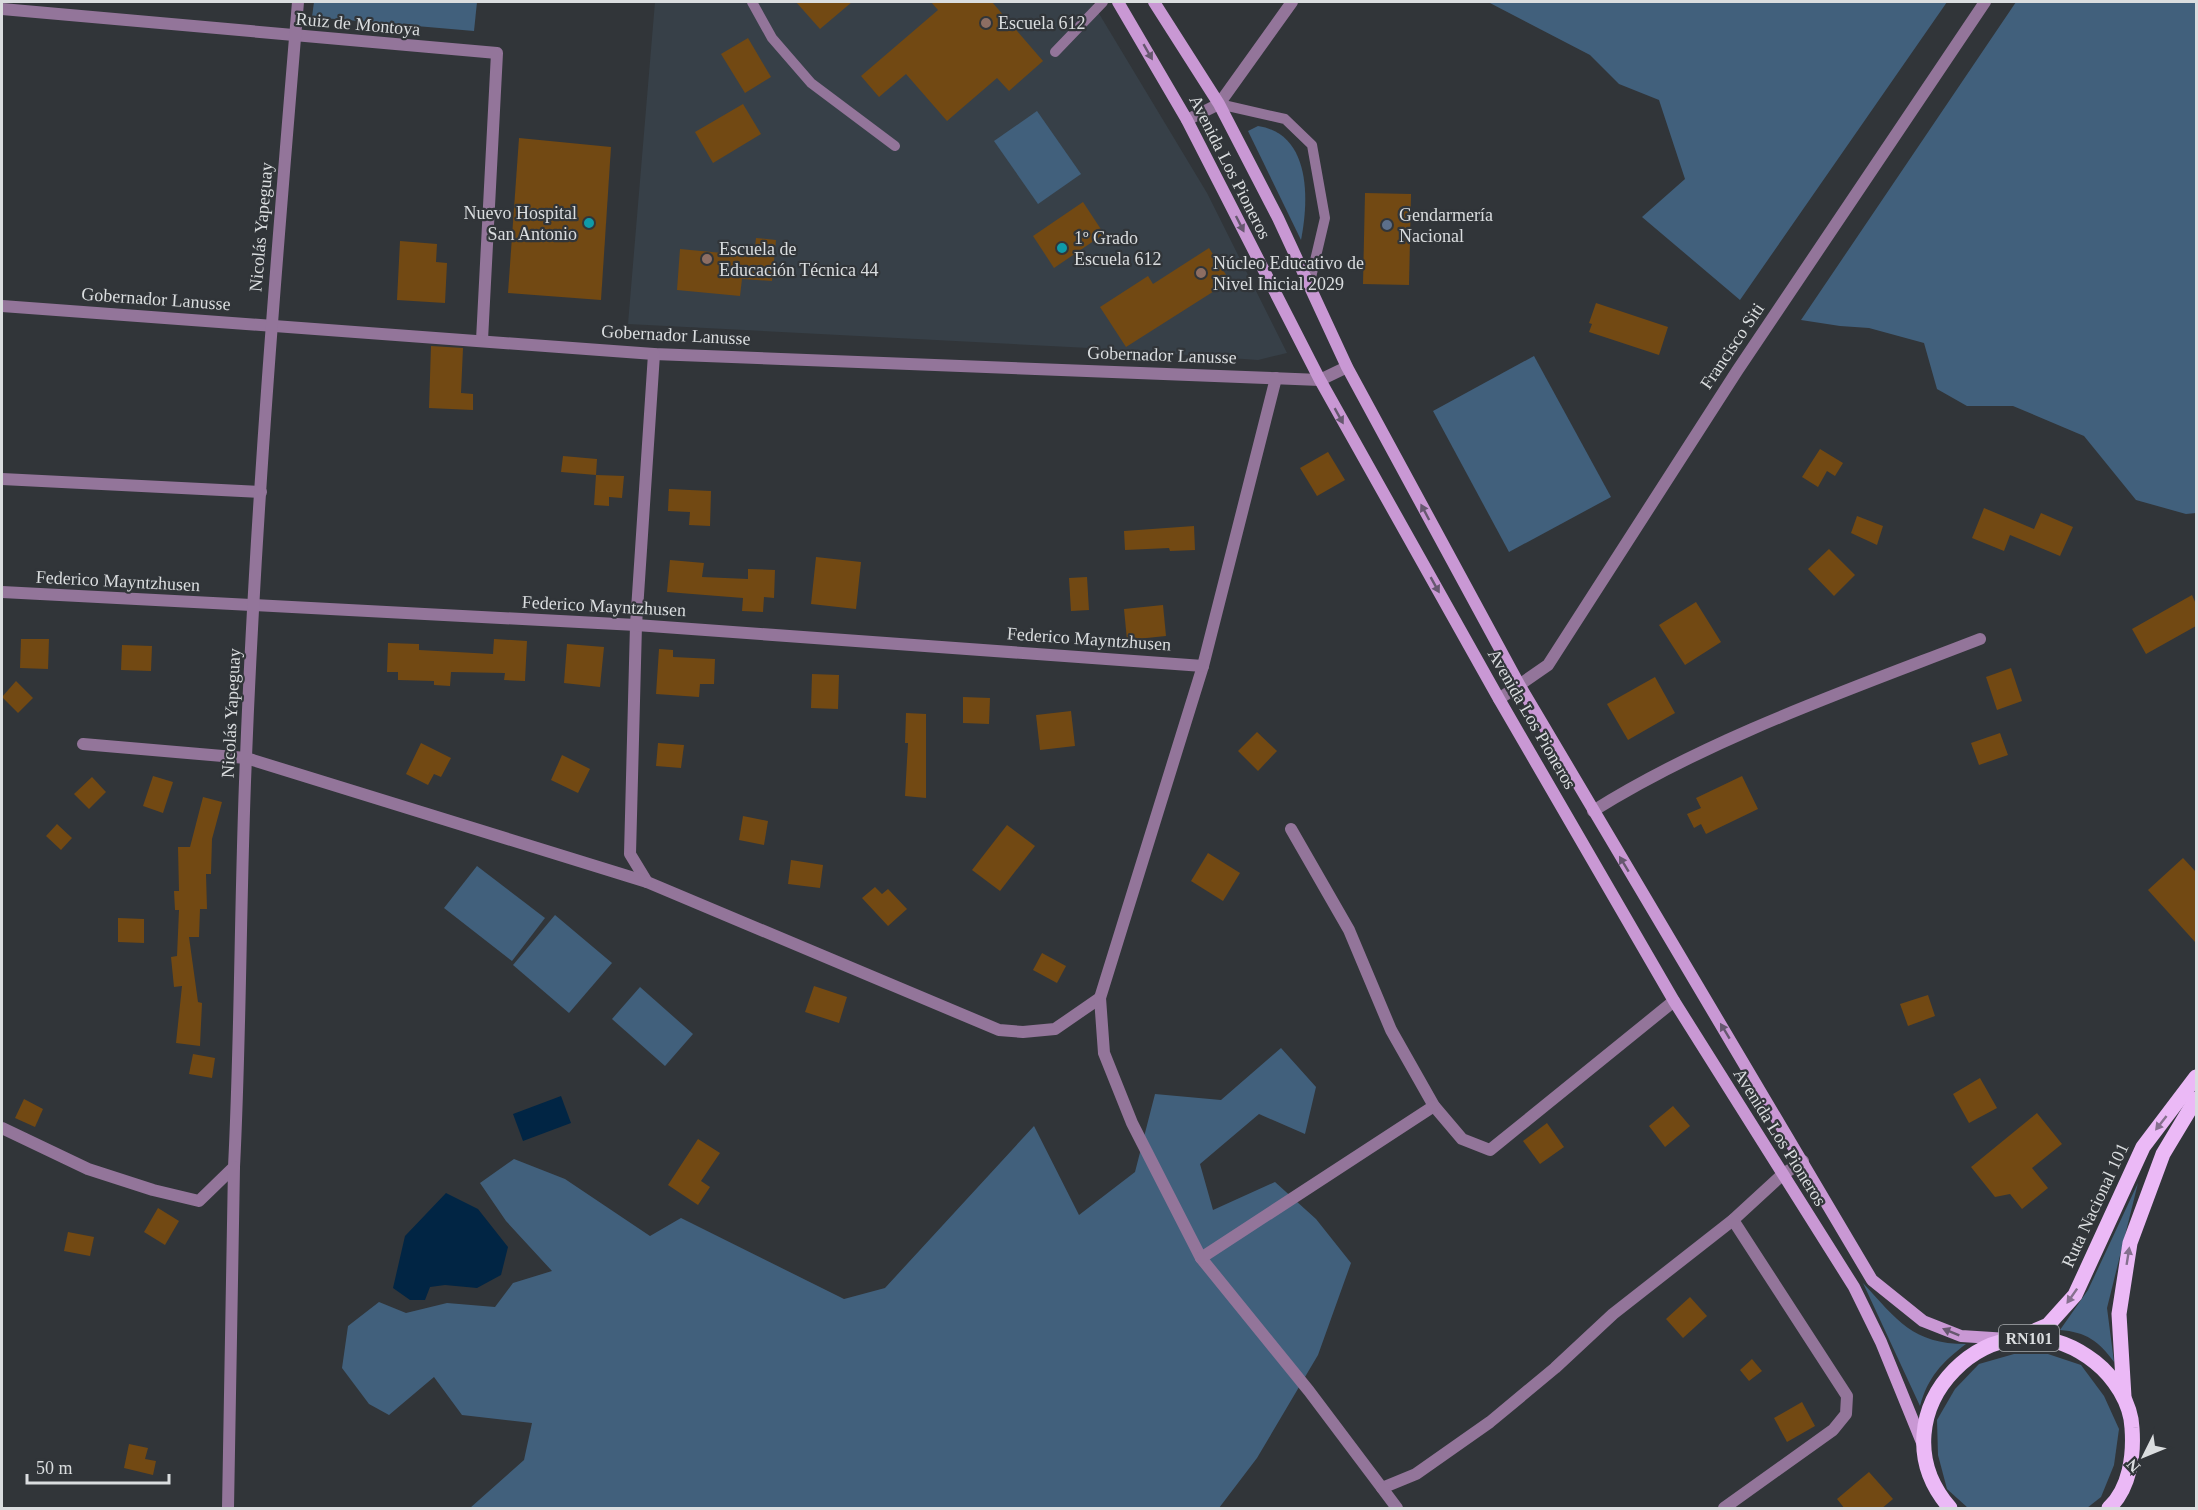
<svg xmlns="http://www.w3.org/2000/svg" width="2198" height="1510" viewBox="0 0 2198 1510" font-family="Georgia,serif">
	<style>
		.built { fill: #374048 }
		.green { fill: #41607c }
		.water { fill: #012544 }
		.building { fill: #724913 }
		.lines { fill: none; stroke-linecap: round; stroke-linejoin: round }
		.lane { stroke: #93759a; stroke-width: 10 }
		.street { stroke: #93759a; stroke-width: 12 }
		.secondary { stroke: #c998d4; stroke-width: 12 }
		.primary { stroke: #ebb9f6; stroke-width: 15 }
		.oneway { fill: #66586f }
		.oneway2 { fill: #85708e }
		.education-dot { fill: #8d6e63; stroke: #313539; stroke-width: 2 }
		.culture-dot { fill: #0f9aa8; stroke: #313539; stroke-width: 2 }
		.service-dot { fill: #5c6f8a; stroke: #313539; stroke-width: 2 }
		.labels { text-anchor: middle; dominant-baseline: central; stroke-width: 4.5; stroke-linejoin: round; paint-order: stroke }
		.shield { fill: #313539; stroke: #a7abad; stroke-width: 1.5 }
		.shield-label { font-size: 16px; font-weight: bold; fill: #dadddf }
		.poi-label { font-size: 18px; fill: #dadddf; stroke: #313539; text-anchor: start }
		.street-label { font-size: 18px; fill: #dadddf; stroke: #313539 }
	</style>
	<rect width="100%" height="100%" fill="#313539"/>
	<polygon class="built" points="655,2 1092,2 1207,193 1287,353 1258,360 1089,348 628,324"/>
	<g class="green">
		<polygon points="314,2 477,2 474,31 312,17"/>
		<polygon points="1488,2 1947,2 1740,300 1642,217 1685,179 1659,100 1619,84 1590,55"/>
		<polygon points="2016,2 2196,2 2196,513 2186,514 2136,500 2084,436 2013,406 1967,406 1937,389 1924,343 1869,328 1840,326 1801,320"/>
		<polygon points="1037,111 1081,174 1038,204 994,141"/>
		<path d="M1258 126C1311 134 1309 200 1301 240L1248 131Z"/>
		<polygon points="1534,356 1611,497 1509,552 1433,411"/>
		<polygon points="477,866 545,918 512,961 444,908"/>
		<polygon points="555,915 612,963 569,1013 513,965"/>
		<polygon points="640,987 693,1034 665,1066 612,1019"/>
		<polygon points="1281,1048 1316,1087 1305,1134 1259,1114 1200,1164 1213,1210 1275,1182 1316,1219 1351,1263 1318,1355 1257,1458 1219,1508 470,1508 524,1460 532,1423 462,1415 434,1377 389,1415 369,1404 342,1368 348,1326 379,1302 406,1313 447,1303 495,1307 513,1283 552,1271 506,1221 480,1183 514,1159 565,1179 650,1236 681,1218 844,1299 885,1288 1034,1126 1079,1215 1135,1172 1155,1094 1221,1100"/>
		<path d="M2138 1183 2107 1308 2114 1362C2099 1341 2086 1332 2060 1330L2088 1290Z"/>
		<path d="M1863 1283C1897 1320 1913 1344 1966 1344 1942 1362 1928 1377 1920 1406Z"/>
		<polygon points="2014,1354 2048,1354 2081,1365 2104,1396 2119,1429 2114,1465 2101,1497 2087,1508 1968,1508 1947,1489 1938,1455 1937,1420 1955,1389 1979,1364"/>
	</g>
	<g class="water">
		<polygon points="561,1096 571,1123 523,1141 513,1114"/>
		<polygon points="446,1193 478,1209 508,1247 501,1275 477,1288 445,1285 430,1287 425,1300 410,1300 393,1288 405,1236"/>
	</g>
	<g class="building">
		<polygon points="796,2 852,2 820,29"/>
		<polygon points="931,2 992,2 1043,61 1009,91 997,78 947,121 906,74 879,97 861,76 938,10"/>
		<polygon points="748,38 771,77 745,93 721,54"/>
		<polygon points="743,104 761,134 713,163 695,132"/>
		<polygon points="519,138 611,147 601,300 508,293"/>
		<polygon points="1365,193 1411,194 1409,285 1363,284"/>
		<polygon points="1083,202 1104,234 1054,268 1033,236"/>
		<polygon points="756,238 776,240 772,281 742,279 740,296 677,290 680,249 754,256"/>
		<polygon points="400,241 437,244 436,262 447,263 445,303 397,300"/>
		<polygon points="1209,248 1230,281 1126,347 1100,307 1148,276 1153,284"/>
		<polygon points="1596,303 1668,327 1659,355 1589,332 1592,324 1589,323"/>
		<polygon points="431,346 463,348 461,393 473,394 473,410 429,408"/>
		<polygon points="1820,449 1843,463 1835,476 1827,471 1818,487 1802,477"/>
		<polygon points="1328,452 1345,480 1317,496 1300,468"/>
		<polygon points="563,456 597,459 596,475 561,472"/>
		<polygon points="596,475 624,476 622,498 609,497 609,506 594,505"/>
		<polygon points="669,489 711,491 710,526 689,525 690,512 668,511"/>
		<polygon points="1984,508 2034,529 2041,513 2073,527 2060,556 2010,535 2004,551 1972,538"/>
		<polygon points="1857,516 1883,526 1877,545 1851,533"/>
		<polygon points="1194,526 1195,550 1170,551 1169,548 1125,550 1124,531"/>
		<polygon points="1829,549 1855,575 1834,596 1808,569"/>
		<polygon points="816,557 861,562 856,609 811,604"/>
		<polygon points="670,560 704,563 702,577 748,579 748,569 775,570 774,598 764,597 763,612 742,611 743,598 667,592"/>
		<polygon points="1087,577 1089,610 1071,611 1069,578"/>
		<polygon points="2192,595 2196,604 2196,626 2146,654 2132,629"/>
		<polygon points="1696,602 1721,642 1685,665 1659,625"/>
		<polygon points="1163,605 1166,636 1127,640 1124,609"/>
		<polygon points="21,639 49,639 48,669 20,668"/>
		<polygon points="494,639 527,641 525,681 504,680 505,673 451,672 450,686 434,685 434,681 398,680 398,672 387,672 388,643 419,644 419,650 493,654"/>
		<polygon points="567,644 604,647 600,687 564,683"/>
		<polygon points="122,645 152,646 151,671 121,670"/>
		<polygon points="659,649 673,650 673,657 715,659 714,684 700,684 699,697 656,694"/>
		<polygon points="2011,668 2022,701 1997,710 1986,677"/>
		<polygon points="812,674 839,675 838,709 811,708"/>
		<polygon points="1655,677 1675,713 1628,740 1607,704"/>
		<polygon points="16,681 33,698 18,713 2,697"/>
		<polygon points="963,697 990,698 989,724 963,723"/>
		<polygon points="1071,711 1075,746 1040,750 1036,715"/>
		<polygon points="906,713 926,714 926,798 905,796 908,743 905,743"/>
		<polygon points="1257,732 1277,751 1258,771 1238,751"/>
		<polygon points="2000,733 2008,755 1979,765 1971,743"/>
		<polygon points="421,743 451,758 441,777 434,774 428,785 406,774"/>
		<polygon points="658,743 684,745 681,768 656,766"/>
		<polygon points="562,755 590,769 578,793 551,780"/>
		<polygon points="153,776 173,782 163,813 143,806"/>
		<polygon points="1742,776 1758,809 1706,834 1701,824 1694,828 1687,814 1701,808 1696,798"/>
		<polygon points="92,777 106,792 89,809 74,794"/>
		<polygon points="203,797 222,802 212,839 211,874 206,874 207,909 200,909 199,937 189,937 198,1002 202,1003 200,1046 176,1043 182,986 174,987 171,957 177,956 179,910 175,910 174,891 179,891 178,847 190,847"/>
		<polygon points="743,816 768,821 764,845 739,840"/>
		<polygon points="57,824 72,838 61,850 46,836"/>
		<polygon points="1007,825 1035,846 1000,891 972,870"/>
		<polygon points="1208,853 1240,873 1223,901 1191,881"/>
		<polygon points="2183,858 2196,872 2196,943 2148,890"/>
		<polygon points="791,860 823,865 820,888 788,884"/>
		<polygon points="875,887 882,894 888,889 907,909 888,926 862,898"/>
		<polygon points="118,918 144,919 144,943 118,942"/>
		<polygon points="1042,953 1066,966 1057,983 1033,970"/>
		<polygon points="814,986 847,997 839,1023 805,1012"/>
		<polygon points="1928,995 1935,1016 1908,1026 1900,1004"/>
		<polygon points="193,1054 215,1058 212,1078 189,1074"/>
		<polygon points="1980,1078 1997,1108 1969,1123 1953,1094"/>
		<polygon points="24,1099 43,1109 35,1127 15,1118"/>
		<polygon points="1673,1106 1690,1126 1665,1147 1649,1126"/>
		<polygon points="2037,1113 2062,1144 2032,1168 2048,1188 2022,1209 2010,1194 1995,1197 1971,1167"/>
		<polygon points="1547,1123 1564,1147 1540,1164 1523,1141"/>
		<polygon points="698,1139 720,1153 701,1181 710,1187 698,1205 668,1185"/>
		<polygon points="158,1208 179,1221 165,1245 144,1232"/>
		<polygon points="68,1232 94,1237 90,1256 64,1251"/>
		<polygon points="1690,1297 1707,1316 1683,1338 1666,1319"/>
		<polygon points="1752,1359 1762,1371 1749,1381 1740,1370"/>
		<polygon points="1802,1402 1815,1426 1787,1442 1774,1418"/>
		<polygon points="129,1444 148,1448 145,1459 156,1461 153,1475 124,1468"/>
		<polygon points="1869,1472 1893,1499 1881,1509 1845,1509 1837,1499"/>
	</g>
	<g class="lines">
		<g class="lane">
			<polyline points="752,2 772,38 811,83 895,146"/>
			<polyline points="1055,52 1103,2"/>
			<polyline points="1219,104 1285,119 1312,145 1325,218 1309,286"/>
		</g>
		<g class="street">
			<polyline points="2,9 497,53 482,340"/>
			<polyline points="1187,120 1219,104 1292,2"/>
			<polyline points="2,306 654,354 1320,380 1347,367"/>
			<polyline points="654,354 636,625 630,854 647,882 999,1030 1023,1032 1055,1029 1100,998"/>
			<polyline points="1276,378 1203,666 1100,998 1104,1053 1132,1123 1201,1258 1309,1391 1382,1488 1416,1474 1490,1422 1555,1368 1613,1314 1733,1220 1782,1175 1803,1161"/>
			<polyline points="2,479 261,492"/>
			<polyline points="2,592 636,625 1203,666"/>
			<polyline points="1499,699 1548,665 1737,371 1985,2"/>
			<polyline points="83,744 246,758 647,882"/>
			<path d="M1593 811C1709 738 1851 689 1980 639"/>
			<polyline points="1291,829 1349,930 1391,1030 1434,1106 1462,1139 1490,1150 1674,1001"/>
			<path d="M2 1128 88 1169 153 1190 199 1201 234 1167C241 1030 240 893 246 757 256 504 277 253 298 2"/>
			<polyline points="1201,1258 1434,1106"/>
			<polyline points="1382,1488 1397,1508"/>
			<polyline points="228,1508 234,1167"/>
			<polyline points="1724,1508 1833,1430 1846,1414 1847,1396 1733,1220"/>
		</g>
		<g class="secondary">
			<polyline points="1118,2 1187,120 1320,380 1499,699 1674,1001 1854,1287 1881,1342 1923,1445"/>
			<polyline points="1154,2 1219,104 1278,218 1347,367 1520,686 1872,1280 1923,1321 1961,1336 2008,1339"/>
		</g>
		<g class="primary">
			<polyline points="2023,1336 2048,1325 2075,1295 2143,1147 2196,1077"/>
			<polyline points="2124,1397 2119,1314 2130,1243 2163,1154 2196,1099"/>
			<path d="M1950 1508C1868 1414 1995 1283 2095 1362 2114 1377 2131 1403 2132 1428 2134 1455 2130 1488 2109 1508"/>
		</g>
	</g>
	<defs><path id="oneway-solid" d="M-6-.8H1V-3.2L6.5 0L1 3.2V.8H-6Z" transform="scale(1.5)"/></defs>
	<g class="oneway">
		<use href="#oneway-solid" transform="translate(1148 52) rotate(60)"/>
		<use href="#oneway-solid" transform="translate(1240 224) rotate(63)"/>
		<use href="#oneway-solid" transform="translate(1339 416) rotate(61)"/>
		<use href="#oneway-solid" transform="translate(1425 512) rotate(-118)"/>
		<use href="#oneway-solid" transform="translate(1435 585) rotate(61)"/>
		<use href="#oneway-solid" transform="translate(1624 864) rotate(-121)"/>
		<use href="#oneway-solid" transform="translate(1725 1031) rotate(-121)"/>
		<use href="#oneway-solid" transform="translate(1951 1332) rotate(-158)"/>
	</g>
	<g class="oneway2">
		<use href="#oneway-solid" transform="translate(2161 1123) rotate(128)"/>
		<use href="#oneway-solid" transform="translate(2128 1256) rotate(-81)"/>
		<use href="#oneway-solid" transform="translate(2072 1296) rotate(125)"/>
	</g>
	<g class="education-dot">
		<circle cx="986" cy="23" r="6"/>
		<circle cx="707" cy="259" r="6"/>
		<circle cx="1201" cy="273" r="6"/>
	</g>
	<g class="culture-dot">
		<circle cx="589" cy="223" r="6"/>
		<circle cx="1062" cy="248" r="6"/>
	</g>
	<circle class="service-dot" cx="1387" cy="225" r="6"/>
	<g class="labels">
		<rect class="shield" x="1999" y="1325" width="60" height="26" rx="4.5"/>
		<g class="shield-label">
			<text x="2029" y="1338">RN101</text>
		</g>
		<g class="poi-label">
			<text x="998" y="23">Escuela 612</text>
			<text x="577" y="213" text-anchor="end">Nuevo Hospital<tspan x="577" dy="21">San Antonio</tspan></text>
			<text x="1399" y="215">Gendarmería<tspan x="1399" dy="21">Nacional</tspan></text>
			<text x="1074" y="238">1º Grado<tspan x="1074" dy="21">Escuela 612</tspan></text>
			<text x="719" y="249">Escuela de<tspan x="719" dy="21">Educación Técnica 44</tspan></text>
			<text x="1213" y="263">Núcleo Educativo de<tspan x="1213" dy="21">Nivel Inicial 2029</tspan></text>
		</g>
		<g class="street-label">
			<text transform="translate(358 24) rotate(5)">Ruiz de Montoya</text>
			<text transform="translate(1230 167) rotate(63)">Avenida Los Pioneros</text>
			<text transform="translate(261 227) rotate(-85)">Nicolás Yapeguay</text>
			<text transform="translate(156 299) rotate(4)">Gobernador Lanusse</text>
			<text transform="translate(676 335) rotate(3)">Gobernador Lanusse</text>
			<text transform="translate(1732 346) rotate(-56)">Francisco Siti</text>
			<text transform="translate(1162 355) rotate(2)">Gobernador Lanusse</text>
			<text transform="translate(118 581) rotate(3)">Federico Mayntzhusen</text>
			<text transform="translate(604 606) rotate(3)">Federico Mayntzhusen</text>
			<text transform="translate(1089 639) rotate(4)">Federico Mayntzhusen</text>
			<text transform="translate(231 713) rotate(-87)">Nicolás Yapeguay</text>
			<text transform="translate(1532 719) rotate(60)">Avenida Los Pioneros</text>
			<text transform="translate(1780 1137) rotate(58)">Avenida Los Pioneros</text>
			<text transform="translate(2095 1205) rotate(-65)">Ruta Nacional 101</text>
		</g>
	</g>
	<rect width="2198" height="1510" fill="none" stroke="#dadddf" stroke-width="6"/>
	<g transform="translate(2144 1456) rotate(227)" stroke="#313539" stroke-width="4.5" paint-order="stroke">
	<path d="M0-4.5L10 22L0 15L-10 22Z" fill="#dadddf"/>
	<text y="-9" font-size="16" font-weight="bold" text-anchor="middle" fill="#dadddf">N</text>
	</g>
	<path d="M27 1474v9h142v-9" fill="none" stroke="#dadddf" stroke-width="3"/>
	<text x="36" y="1474" font-size="18" fill="#dadddf" stroke="#313539" stroke-width="4.5" paint-order="stroke">50 m</text>
</svg>
